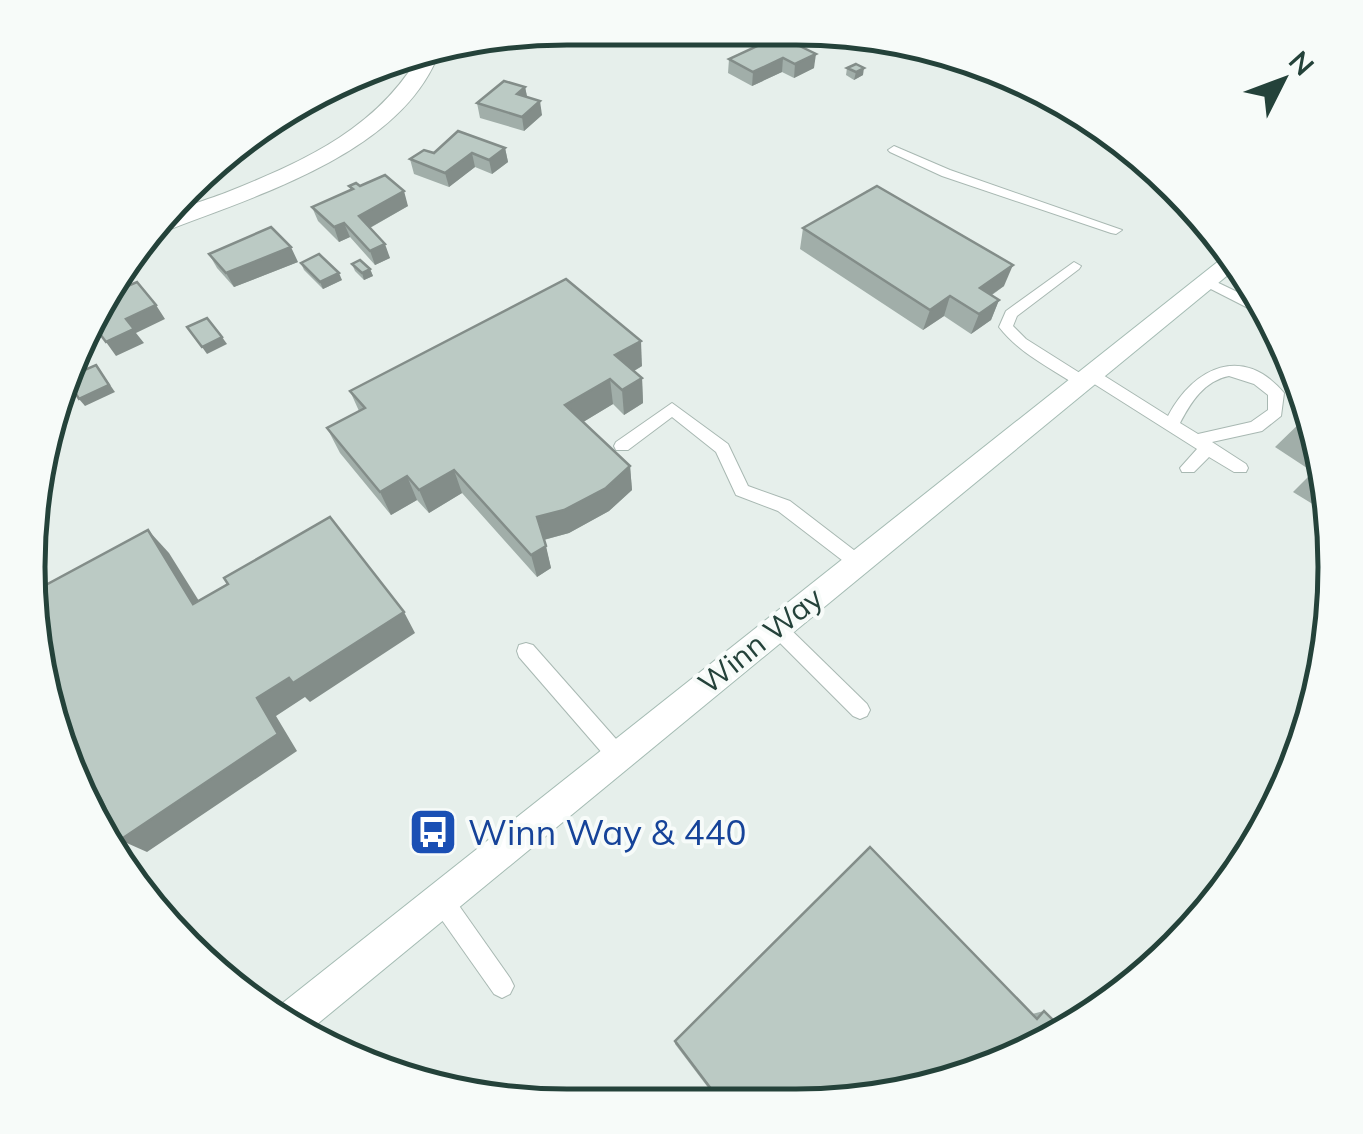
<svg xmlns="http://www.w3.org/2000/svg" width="1363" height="1134" viewBox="0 0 1363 1134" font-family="Mulish,sans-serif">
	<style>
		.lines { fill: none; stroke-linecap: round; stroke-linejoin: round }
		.lane-casing { stroke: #a8b8b2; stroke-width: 2 }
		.street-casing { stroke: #a8b8b2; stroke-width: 2 }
		.secondary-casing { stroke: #a4bbb3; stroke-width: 2 }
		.lane { fill: #fff; fill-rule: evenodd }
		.street { fill: #fff; fill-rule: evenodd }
		.secondary { fill: #fff; fill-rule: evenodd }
		.wall { fill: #a1aea9 }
		.shaded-wall { fill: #838d89 }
		.building { fill: #bbcac4; stroke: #838d89; stroke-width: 2.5 }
		.labels { text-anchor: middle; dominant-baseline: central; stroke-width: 8; stroke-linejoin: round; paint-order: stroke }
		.street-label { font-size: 30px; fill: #24423a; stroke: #f7fbf9 }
		.near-transit-label { font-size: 35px; fill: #164399; stroke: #f7fbf9; text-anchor: start }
		.rim { fill: none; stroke: #24423a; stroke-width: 5 }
	</style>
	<rect width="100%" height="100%" fill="#e6efeb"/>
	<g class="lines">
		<g class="lane-casing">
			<g id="lane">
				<polygon points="894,146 950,170 1122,230 1116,234 1111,233 942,176 890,152 888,150"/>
				<path d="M1074 262 1081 266 1079 269 1017 316 1013 326 1026 339 1083 375 1085 370H1095L1168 416C1194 367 1243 344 1284 393L1281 416 1262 431 1212 442 1246 464 1248 468 1246 472H1234L1209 457 1194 472H1182L1180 468 1197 449 1088 380 1086 385H1076C1049 367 1019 353 999 327L1006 311ZM1229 376 1254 384 1268 395V410L1251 422 1198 434 1180 423C1191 402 1204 381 1229 376Z"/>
				<polygon points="1206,277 1254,300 1262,312 1254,311 1201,284 1201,278"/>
				<polygon points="672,403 728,444 748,486 790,501 863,557 866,562 863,567 851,567 778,511 736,495 716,452 672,417 628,450 616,450 614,446 616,442"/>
				<polygon points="776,619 782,621 867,704 870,710 867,716 860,719 853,716 770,633 767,627 770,621"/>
				<polygon points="526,643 533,645 624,748 627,755 624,762 617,765 610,762 519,657 517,651 519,645"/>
				<polygon points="440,887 448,890 510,978 514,986 510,994 502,998 494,994 432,906 429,898 432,890"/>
			</g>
		</g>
		<g class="street-casing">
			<path id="street" d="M442 44C409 153 253 196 158 234L145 235C166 210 196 204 225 193 305 161 382 127 424 47Z"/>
		</g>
		<g class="secondary-casing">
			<polygon id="secondary" points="1225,256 1234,270 310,1030 275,1009"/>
		</g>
		<use href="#lane" class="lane"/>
		<use href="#street" class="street"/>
		<use href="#secondary" class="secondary"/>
	</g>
	<g class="wall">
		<polygon points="809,31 866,32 882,37 860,48 844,39 827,47 808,37"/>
		<polygon points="779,36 814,68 794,78 782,72 752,86 728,73 729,59"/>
		<polygon points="847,68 863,75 854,80 846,75"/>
		<polygon points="525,87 527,97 542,115 524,131 480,118 477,103"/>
		<polygon points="505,148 508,162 492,174 475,167 449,187 414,174 410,159 434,153"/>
		<polygon points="349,186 360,186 408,206 370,228 390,258 375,265 350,237 339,242 318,221 312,207 351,190"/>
		<polygon points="867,190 1004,286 992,295 999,300 991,320 971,334 944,316 923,330 800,249 803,228 866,192"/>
		<polygon points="209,254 298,262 234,287 217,268"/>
		<polygon points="301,263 342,280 323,289 304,270"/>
		<polygon points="352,264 370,269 373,276 364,280 355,271"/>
		<polygon points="642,366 634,371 642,378 643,403 624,415 613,404 583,422 630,466 632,490 609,511 569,533 544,540 551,568 537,577 462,493 429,513 417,500 391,515 340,453 327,428 359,411 350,391"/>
		<polygon points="1306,417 1324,511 1293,492 1313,472 1275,447"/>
		<polygon points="1044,1011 1060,1027 797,1106 722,1106 675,1044 675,1041 1032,1014"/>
	</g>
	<g class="shaded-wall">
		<polygon points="832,32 845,32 844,39 827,47 829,33"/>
		<polygon points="866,32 882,37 860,48 863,34"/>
		<polygon points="816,54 814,68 794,78 795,64"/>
		<polygon points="783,58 782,72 752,86 753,72"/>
		<polygon points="864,68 863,75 854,80 856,72"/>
		<polygon points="525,87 528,101 517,94"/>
		<polygon points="540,101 542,115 524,131 522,117"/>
		<polygon points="505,148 508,162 492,174 489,160"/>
		<polygon points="472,153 475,167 449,187 445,173"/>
		<polygon points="404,191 408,206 364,231 359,216"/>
		<polygon points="344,223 350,237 339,242 334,227"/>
		<polygon points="385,244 390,258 375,265 370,251"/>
		<polygon points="291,247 298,262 234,287 226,273"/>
		<polygon points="1013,265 1004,286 972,308 980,288"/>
		<polygon points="370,269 373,276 364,280 362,273"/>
		<polygon points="339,273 342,280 323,289 320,282"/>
		<polygon points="950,296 944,316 923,330 930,310"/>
		<polygon points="999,300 991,320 971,334 979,314"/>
		<polygon points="156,305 165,319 136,333 144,343 116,356 106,342 126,319"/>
		<polygon points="222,337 227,344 207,354 202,347"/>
		<polygon points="641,341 642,366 617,381 615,355"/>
		<polygon points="96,365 115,392 85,406 79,399"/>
		<polygon points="642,378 643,403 624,415 622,390"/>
		<polygon points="610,379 613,404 570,430 565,405"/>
		<polygon points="630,466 632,490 609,511 569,533 543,540 537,517"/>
		<polygon points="454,470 462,493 429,513 419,490"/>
		<polygon points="407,476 417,500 391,515 380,492"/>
		<polygon points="148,530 169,553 214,625 193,604"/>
		<polygon points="546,546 551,568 537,577 531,555"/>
		<polygon points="404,612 415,633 310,702 305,697 276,716 297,751 147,852 120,840 257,698 289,678"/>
		<polygon points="101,799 129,814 100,833 87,808"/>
		<polygon points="441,814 451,830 425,849 421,845"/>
	</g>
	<g class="building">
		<polygon points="779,36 816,54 795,64 783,58 753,72 729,59"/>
		<polygon points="856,64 864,68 856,72 847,68"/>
		<polygon points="504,81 525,87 517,94 540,101 522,117 477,103"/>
		<polygon points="458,131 505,148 489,160 472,153 445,173 410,159 424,150 434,153"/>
		<polygon points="385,175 404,191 359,216 385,244 370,251 344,223 334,227 312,207 353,189 349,186 356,183 360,186"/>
		<polygon points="877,186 1013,265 980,288 999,300 979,314 950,296 930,310 803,228"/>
		<polygon points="271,227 291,247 226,273 209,254"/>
		<polygon points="319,254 339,273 320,282 301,263"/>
		<polygon points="360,260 370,269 362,273 352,264"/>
		<polygon points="566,279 641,341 615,355 642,378 622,390 610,379 565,405 630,466 606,488 564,510 537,517 546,546 531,555 454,470 419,490 407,476 380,492 327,428 365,408 350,391"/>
		<polygon points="137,282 156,305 126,319 134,329 106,342 91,322 104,296"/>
		<polygon points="207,318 222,337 202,347 187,327"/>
		<polygon points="96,365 109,385 79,399 66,378"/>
		<polygon points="1306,417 1308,429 1298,423"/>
		<polygon points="330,517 404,612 293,683 289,678 257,698 278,734 120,840 101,799 87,808 69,774 32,638 31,593 148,530 193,604 228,584 224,578"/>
		<polygon points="441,814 448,826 421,845 414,833"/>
		<polygon points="870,847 1037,1019 1044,1011 1060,1027 1003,1065 797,1106 724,1106 675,1041"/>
	</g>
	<defs>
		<g id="bus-square" transform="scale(2.5)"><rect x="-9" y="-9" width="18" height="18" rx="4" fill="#1a4fb4" stroke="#f7fbf9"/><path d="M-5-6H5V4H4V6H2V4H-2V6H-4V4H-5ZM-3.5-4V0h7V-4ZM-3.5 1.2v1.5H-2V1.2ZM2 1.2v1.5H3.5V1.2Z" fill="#fff"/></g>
	</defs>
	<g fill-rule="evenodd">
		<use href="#bus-square" x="433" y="832"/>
	</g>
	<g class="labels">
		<g class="street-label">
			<text transform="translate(760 640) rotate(-39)">Winn Way</text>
		</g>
		<g class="near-transit-label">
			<text x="468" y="832">Winn Way &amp; 440</text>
		</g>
	</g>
	<path d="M0 0H1363V1134H0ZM567 45H796A522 522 0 0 1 1318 567V567A522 522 0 0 1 796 1089H567A522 522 0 0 1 45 567V567A522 522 0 0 1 567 45Z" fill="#f7fbf9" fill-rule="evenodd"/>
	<path class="rim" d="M567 45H796A522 522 0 0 1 1318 567V567A522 522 0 0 1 796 1089H567A522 522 0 0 1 45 567V567A522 522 0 0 1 567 45Z"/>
	<g transform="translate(1283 80) rotate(48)" stroke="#f7fbf9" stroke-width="8" paint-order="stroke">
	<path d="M0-8L18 38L0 25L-18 38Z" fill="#24423a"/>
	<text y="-15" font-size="28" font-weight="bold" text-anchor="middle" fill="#24423a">N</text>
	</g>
</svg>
